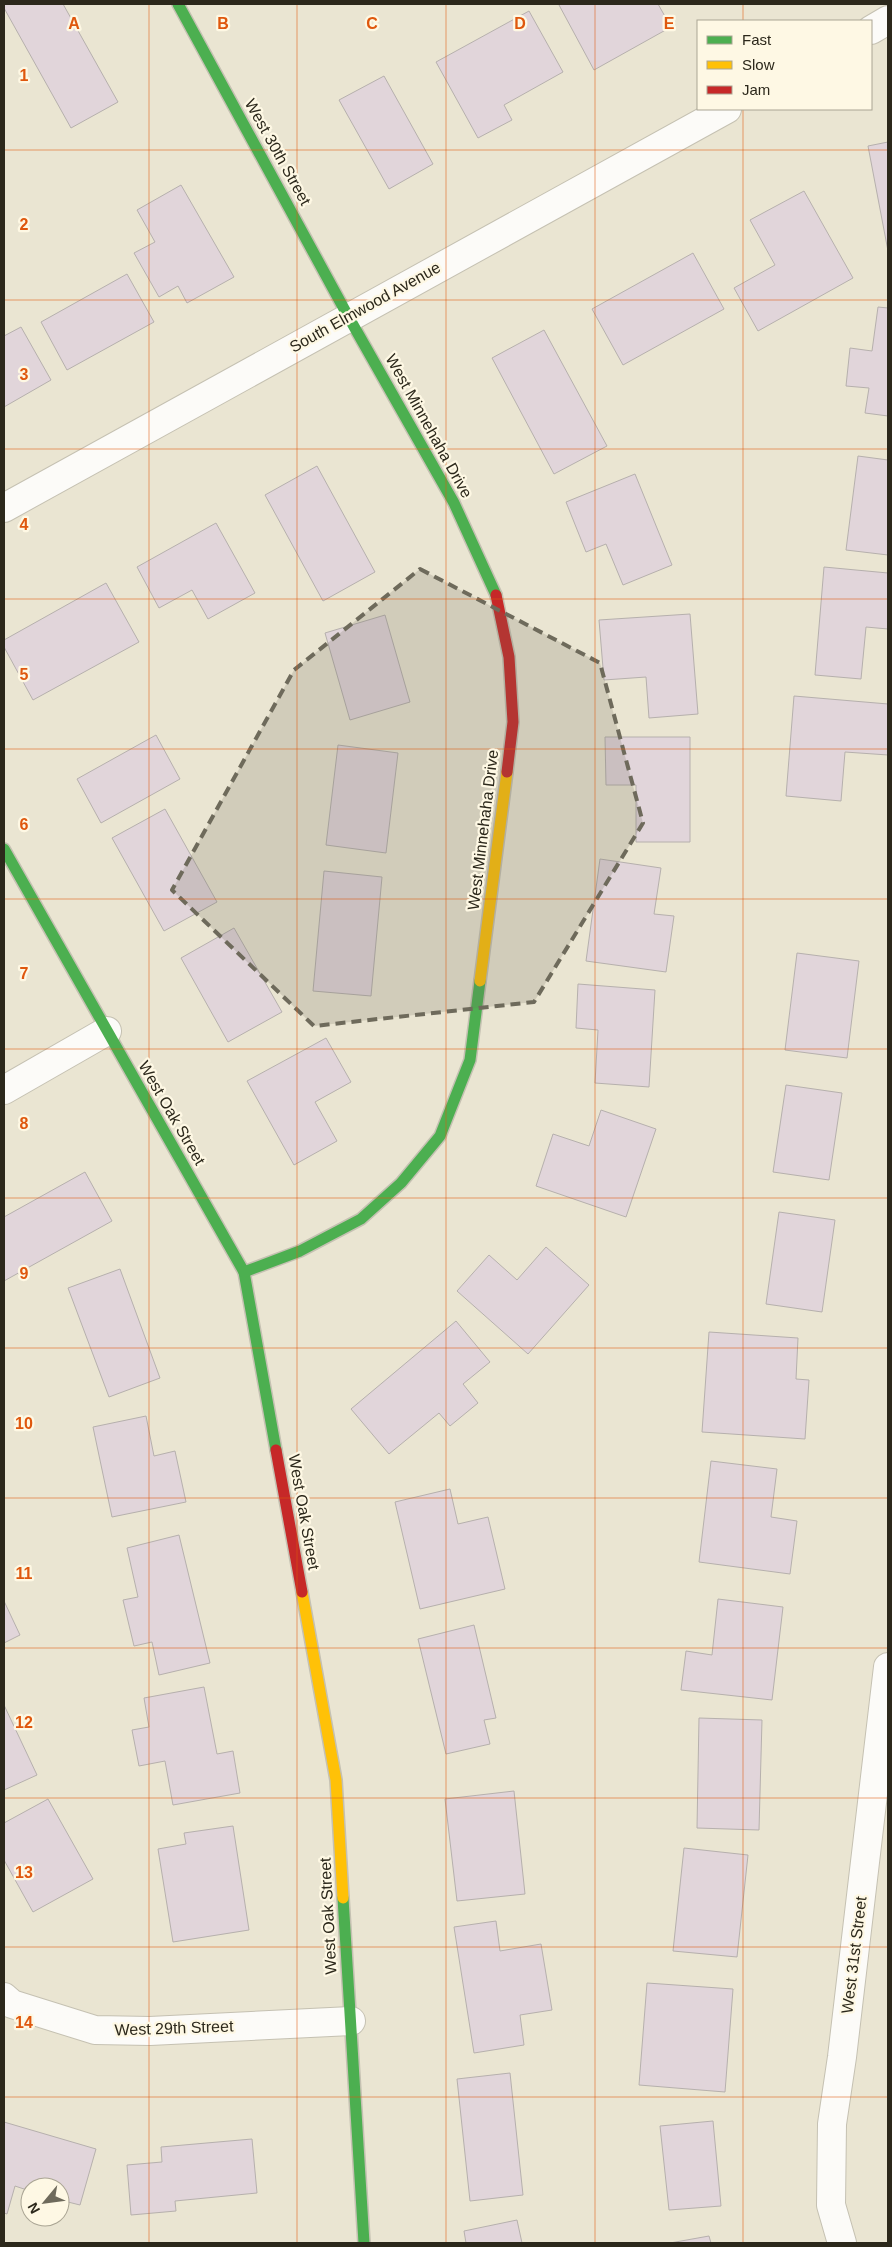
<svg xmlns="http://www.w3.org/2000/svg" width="892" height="2247" viewBox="0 0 892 2247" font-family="Helvetica,sans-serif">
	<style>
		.building { fill: #e1d5da; stroke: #b6b0ad }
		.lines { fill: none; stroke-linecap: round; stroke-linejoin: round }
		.street-casing { stroke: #c5c1b2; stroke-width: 30 }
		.fast-casing { stroke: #c5c1b2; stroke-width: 14 }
		.slow-casing { stroke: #c5c1b2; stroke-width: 14 }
		.jam-casing { stroke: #c5c1b2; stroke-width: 14 }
		.street { stroke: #fcfbf8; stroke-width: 28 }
		.fast { stroke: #4caf50; stroke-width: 11 }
		.slow { stroke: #ffc107; stroke-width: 11 }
		.jam { stroke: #c62828; stroke-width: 11 }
		.marked { fill: #6e6a5b; fill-opacity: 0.2; stroke: #6e6a5b; stroke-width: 4; stroke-dasharray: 10 6; stroke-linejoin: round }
		.grid { fill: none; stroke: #df570d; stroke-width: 1; stroke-opacity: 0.55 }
		.labels { text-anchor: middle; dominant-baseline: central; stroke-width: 4.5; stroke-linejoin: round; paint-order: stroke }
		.street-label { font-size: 16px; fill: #2c281b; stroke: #fef8e4 }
		.grid-label { font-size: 16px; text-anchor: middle; font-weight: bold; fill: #df570d; stroke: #fef8e4; stroke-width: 4.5; stroke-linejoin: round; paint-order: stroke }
	</style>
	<rect width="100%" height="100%" fill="#eae5d2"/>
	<g class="building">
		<polygon points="4,4 63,4 118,102 71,128 4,8"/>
		<polygon points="561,4 658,4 671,27 594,70 559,5"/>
		<polygon points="529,11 563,72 504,105 512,120 478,138 436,62"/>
		<polygon points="384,76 433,164 389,189 339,100"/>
		<polygon points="888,142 888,251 868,146"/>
		<polygon points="181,185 234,277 187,303 178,286 159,297 134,253 155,242 137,210"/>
		<polygon points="804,191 853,278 758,331 734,288 775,265 750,220"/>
		<polygon points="693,253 724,309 623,365 592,309"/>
		<polygon points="127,274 154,322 67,370 41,322"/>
		<polygon points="878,307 888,308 888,416 865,413 869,388 846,386 850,348 872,351"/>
		<polygon points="21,327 51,380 4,407 4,336"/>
		<polygon points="544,330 607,446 554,474 492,358"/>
		<polygon points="858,456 888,460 888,555 846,550"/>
		<polygon points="317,466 375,572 323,601 265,495"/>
		<polygon points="635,474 672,565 623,585 606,544 586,552 566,502"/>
		<polygon points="216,523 255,593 208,619 192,590 159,608 137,567"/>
		<polygon points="824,567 888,573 888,629 866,627 861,679 815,675"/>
		<polygon points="106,583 139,642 33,700 4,647 4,640"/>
		<polygon points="690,614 698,714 649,718 646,677 604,680 599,620"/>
		<polygon points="385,615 410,702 350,720 325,633"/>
		<polygon points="794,696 888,704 888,755 845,752 841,801 786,796"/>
		<polygon points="156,735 180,779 101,823 77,779"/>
		<polygon points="605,737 690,737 690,842 636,842 636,785 606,785"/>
		<polygon points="338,745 398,753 386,853 326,845"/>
		<polygon points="165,809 217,902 164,931 112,838"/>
		<polygon points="600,859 661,868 654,914 674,916 666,972 586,961"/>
		<polygon points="324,871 382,877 371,996 313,991"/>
		<polygon points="234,928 282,1012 228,1042 181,958"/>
		<polygon points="797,953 859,961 847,1058 785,1050"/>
		<polygon points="578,984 655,990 649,1087 595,1083 598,1030 576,1028"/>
		<polygon points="326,1038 351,1082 315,1102 337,1141 294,1165 247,1081"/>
		<polygon points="786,1085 842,1093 829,1180 773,1172"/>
		<polygon points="601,1110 656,1129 626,1217 536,1186 553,1134 589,1146"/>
		<polygon points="85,1172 112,1221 4,1281 4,1217"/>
		<polygon points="779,1212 835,1220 822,1312 766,1304"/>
		<polygon points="546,1247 589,1285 528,1354 457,1291 489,1255 517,1280"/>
		<polygon points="120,1269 160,1378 109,1397 68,1288"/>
		<polygon points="456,1321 490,1362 463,1384 478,1403 450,1426 439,1413 389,1454 351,1409"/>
		<polygon points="709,1332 798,1338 796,1379 809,1380 805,1439 702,1432"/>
		<polygon points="146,1416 154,1456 175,1451 186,1502 112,1517 93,1427"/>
		<polygon points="711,1461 777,1469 771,1517 797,1521 790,1574 699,1562"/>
		<polygon points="450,1489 458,1524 488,1517 505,1589 420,1609 395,1502"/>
		<polygon points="179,1535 210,1663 159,1675 152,1642 134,1646 123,1600 138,1597 127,1548"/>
		<polygon points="718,1599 783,1607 772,1700 681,1690 686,1651 712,1655"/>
		<polygon points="4,1601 20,1635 4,1643"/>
		<polygon points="474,1625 496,1718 484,1720 490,1744 446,1754 418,1639"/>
		<polygon points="204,1687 217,1754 233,1751 240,1793 173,1805 165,1761 139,1766 132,1730 149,1727 144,1698"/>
		<polygon points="4,1705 37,1775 4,1790"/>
		<polygon points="699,1718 762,1720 759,1830 697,1828"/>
		<polygon points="514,1791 525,1894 457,1901 445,1799"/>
		<polygon points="48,1799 93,1879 33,1912 4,1860 4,1823"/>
		<polygon points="233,1826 249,1930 173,1942 158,1849 186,1844 184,1833"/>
		<polygon points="684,1848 748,1855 737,1957 673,1951"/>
		<polygon points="496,1921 500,1951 541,1944 552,2010 520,2015 524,2045 474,2053 454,1927"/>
		<polygon points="647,1983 733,1989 725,2092 639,2085"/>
		<polygon points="510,2073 523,2195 470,2201 457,2079"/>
		<polygon points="713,2121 721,2206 669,2210 660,2126"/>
		<polygon points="4,2122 96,2149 80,2205 60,2200 60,2187 30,2187 30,2191 15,2186 7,2214 4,2213"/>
		<polygon points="252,2139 257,2193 175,2201 176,2211 131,2215 127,2165 162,2162 161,2147"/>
		<polygon points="517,2220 522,2243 466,2243 464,2231"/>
		<polygon points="709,2236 711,2243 670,2243"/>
	</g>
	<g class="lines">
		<g class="street-casing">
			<g id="street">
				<polyline points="871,30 888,20"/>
				<polyline points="4,508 727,109"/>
				<polyline points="4,1090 107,1031"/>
				<polyline points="4,1997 12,2004 95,2030 150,2031 351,2021"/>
				<polyline points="842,2243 831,2205 832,2124 842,2057 888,1667"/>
			</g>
		</g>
		<g class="fast-casing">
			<g id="fast">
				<polyline points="178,4 348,316 454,503 496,595"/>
				<polyline points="4,849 244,1272 276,1450"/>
				<polyline points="244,1272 300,1251 361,1219 401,1183 440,1136 470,1060 480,981"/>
				<polyline points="343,1898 364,2243"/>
			</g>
		</g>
		<g class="slow-casing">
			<g id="slow">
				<polyline points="480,981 507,772"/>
				<polyline points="302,1592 336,1780 343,1898"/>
			</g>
		</g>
		<g class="jam-casing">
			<g id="jam">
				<polyline points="496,595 509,657 513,722 507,772"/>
				<polyline points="276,1450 302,1592"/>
			</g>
		</g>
		<use href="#street" class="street"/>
		<use href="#fast" class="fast"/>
		<use href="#slow" class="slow"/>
		<use href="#jam" class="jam"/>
	</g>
	<path class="marked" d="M420 569 600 663 643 823 534 1002 314 1026 172 890 294 670Z"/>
	<path class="grid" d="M149 4V2243M297 4V2243M446 4V2243M595 4V2243M743 4V21M743 109V2243M4 150H888M4 300H888M4 449H888M4 599H888M4 749H888M4 899H888M4 1049H888M4 1198H888M4 1348H888M4 1498H888M4 1648H888M4 1798H888M4 1947H888M4 2097H888"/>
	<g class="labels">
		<g class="street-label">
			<text transform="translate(278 152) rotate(61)">West 30th Street</text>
			<text transform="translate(365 307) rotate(-29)">South Elmwood Avenue</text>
			<text transform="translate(429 426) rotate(61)">West Minnehaha Drive</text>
			<text transform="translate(483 830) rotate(-83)">West Minnehaha Drive</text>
			<text transform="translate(172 1113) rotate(60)">West Oak Street</text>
			<text transform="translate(304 1512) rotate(80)">West Oak Street</text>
			<text transform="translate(328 1916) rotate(-93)">West Oak Street</text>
			<text transform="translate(854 1955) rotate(-83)">West 31st Street</text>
			<text transform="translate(174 2028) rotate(-2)">West 29th Street</text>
		</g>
	</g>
	<g class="grid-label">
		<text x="74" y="29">A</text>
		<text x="223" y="29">B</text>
		<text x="372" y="29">C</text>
		<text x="520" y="29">D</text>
		<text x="669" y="29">E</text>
		<text x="24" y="81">1</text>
		<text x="24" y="230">2</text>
		<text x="24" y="380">3</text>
		<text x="24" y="530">4</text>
		<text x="24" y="680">5</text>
		<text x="24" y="830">6</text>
		<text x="24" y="979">7</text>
		<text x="24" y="1129">8</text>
		<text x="24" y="1279">9</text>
		<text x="24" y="1429">10</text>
		<text x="24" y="1579">11</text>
		<text x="24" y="1728">12</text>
		<text x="24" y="1878">13</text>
		<text x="24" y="2028">14</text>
	</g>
	<rect width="892" height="2247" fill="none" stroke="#2c281b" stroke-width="10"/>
	<rect x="697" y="20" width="175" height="90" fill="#fef8e4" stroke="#aaa594"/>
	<rect x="707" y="36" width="25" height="8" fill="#4caf50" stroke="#aaa594"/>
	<text x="742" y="45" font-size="15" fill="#2c281b">Fast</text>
	<rect x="707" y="61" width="25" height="8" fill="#ffc107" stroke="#aaa594"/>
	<text x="742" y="70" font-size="15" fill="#2c281b">Slow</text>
	<rect x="707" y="86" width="25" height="8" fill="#c62828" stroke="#aaa594"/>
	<text x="742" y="95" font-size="15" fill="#2c281b">Jam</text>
	<g transform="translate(45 2202) rotate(241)"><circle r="24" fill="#fef8e4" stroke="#aaa594"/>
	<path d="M0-4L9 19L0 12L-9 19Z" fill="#6e6a5b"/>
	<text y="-8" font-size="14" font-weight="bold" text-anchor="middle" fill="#2c281b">N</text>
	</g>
</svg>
